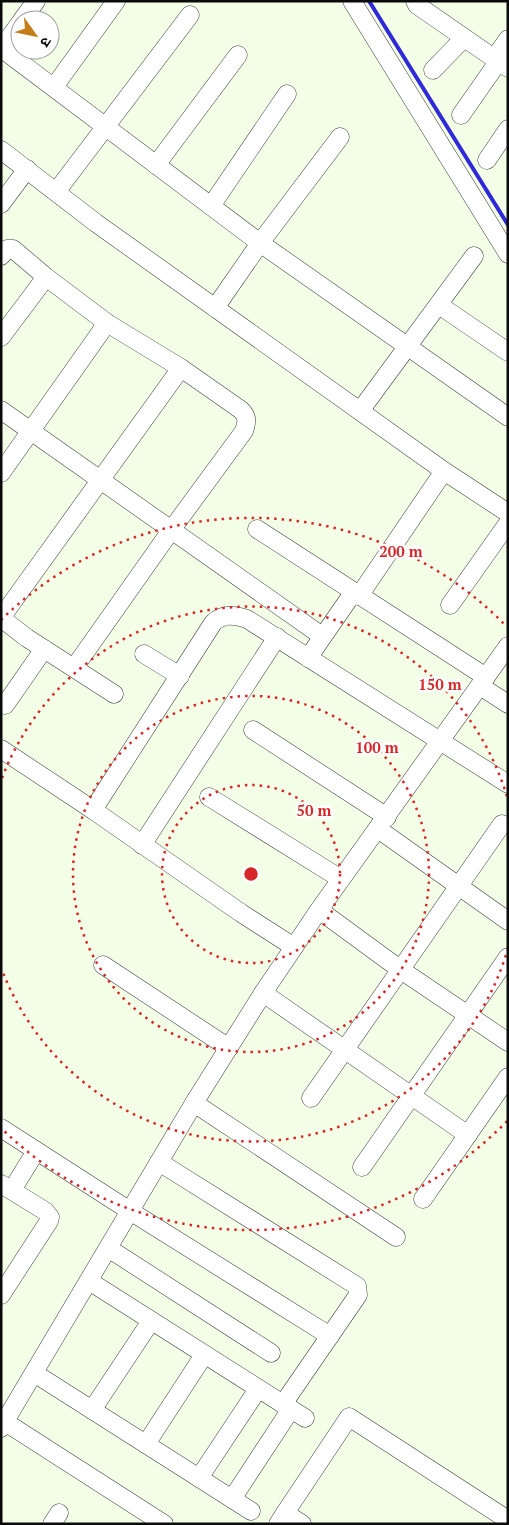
<svg xmlns="http://www.w3.org/2000/svg" width="509" height="1525" viewBox="0 0 509 1525" font-family="'PT Serif','Noto Sans Devanagari',serif">
	<style>
		.lines { fill: none; stroke-linecap: round; stroke-linejoin: round }
		.stream { stroke: #3029d7; stroke-width: 4 }
		.minor-casing { stroke: #3d3d3d; stroke-width: 19 }
		.minor { stroke: #fff; stroke-width: 18 }
		.ring { fill: none; stroke: #d62828; stroke-width: 2.5; stroke-dasharray: 2.5 5 }
		.centre { fill: #d62828; stroke: #fff; stroke-width: 2.5 }
		.ring-label { font-size: 15px; text-anchor: middle; font-weight: bold; fill: #d62828; stroke: #fff; stroke-width: 5; stroke-linejoin: round; paint-order: stroke }
	</style>
	<rect width="100%" height="100%" fill="#f4ffe7"/>
	<g class="lines">
		<polyline class="stream" points="369,1 508,225"/>
		<g class="minor-casing">
			<g id="minor">
				<polyline points="352,1 508,254"/>
				<polyline points="415,1 417,5 508,68"/>
				<polyline points="22,20 36,1"/>
				<polyline points="1,48 260,243 508,417"/>
				<polyline points="1,49 20,23"/>
				<polyline points="494,59 508,39"/>
				<polyline points="433,70 464,38"/>
				<polyline points="54,87 116,1"/>
				<polyline points="461,115 498,62"/>
				<polyline points="1,150 96,223 444,471 508,513"/>
				<polyline points="487,160 508,129"/>
				<polyline points="156,165 238,55"/>
				<polyline points="56,192 190,15"/>
				<polyline points="1,204 27,169"/>
				<polyline points="211,206 287,94"/>
				<path d="M1 256 7 249H13L46 277 107 323 181 368 241 410C248 417 247 422 244 431L172 529 74 668"/>
				<polyline points="439,305 508,352"/>
				<polyline points="215,308 260,243 340,137"/>
				<polyline points="1,337 46,277"/>
				<polyline points="1,410 322,636"/>
				<polyline points="360,411 474,256"/>
				<polyline points="1,473 107,323"/>
				<polyline points="257,529 486,677"/>
				<polyline points="359,596 444,471"/>
				<polyline points="450,605 508,523"/>
				<polyline points="144,654 180,676"/>
				<polyline points="308,658 353,593"/>
				<polyline points="480,686 508,704"/>
				<polyline points="114,694 27,638 1,618 181,368"/>
				<polyline points="5,705 44,649"/>
				<polyline points="253,730 387,817"/>
				<polyline points="1,749 93,810 241,913 294,947"/>
				<polyline points="209,797 341,879"/>
				<path d="M93 810 213 623C223 613 235 615 247 619L508 784"/>
				<polyline points="378,829 508,921"/>
				<polyline points="142,845 277,637"/>
				<polyline points="319,910 401,970 508,1042"/>
				<polyline points="103,965 229,1048"/>
				<polyline points="263,993 468,1135"/>
				<polyline points="311,1098 502,824"/>
				<polyline points="194,1103 396,1237"/>
				<polyline points="1,1128 130,1211 330,1336"/>
				<polyline points="159,1162 357,1286 358,1295 283,1404"/>
				<polyline points="362,1167 508,957"/>
				<polyline points="1,1184 45,1211 50,1217 49,1221 1,1295"/>
				<polyline points="12,1190 36,1151"/>
				<polyline points="423,1199 508,1077"/>
				<polyline points="108,1248 271,1353"/>
				<polyline points="89,1281 305,1418"/>
				<polyline points="34,1373 251,1511"/>
				<polyline points="92,1410 151,1321"/>
				<polyline points="5,1422 164,1524"/>
				<polyline points="1,1428 194,1103 263,993 319,910 508,646"/>
				<polyline points="146,1444 204,1355"/>
				<polyline points="199,1478 258,1389"/>
				<polyline points="232,1499 291,1409"/>
				<polyline points="285,1513 349,1417 508,1520"/>
				<polyline points="52,1524 59,1513"/>
				<polyline points="278,1524 285,1513 302,1524"/>
			</g>
		</g>
		<use href="#minor" class="minor"/>
	</g>
	<g class="ring">
		<circle cx="251" cy="874" r="89"/>
		<circle cx="251" cy="874" r="178"/>
		<path d="M508 948A267 267 0 0 1 2 970M2 778A267 267 0 0 1 508 800"/>
		<path d="M507 1121A356 356 0 0 1 1 1128M1 620A356 356 0 0 1 507 627"/>
	</g>
	<circle cx="251" cy="874" r="8" class="centre"/>
	<g class="ring-label">
		<text x="401" y="557">200 m</text>
		<text x="440" y="690">150 m</text>
		<text x="377" y="753">100 m</text>
		<text x="314" y="816">50 m</text>
	</g>
	<rect width="509" height="1525" fill="none" stroke="#0a0a0a" stroke-width="5"/>
	<g transform="translate(35 35) rotate(123)"><circle r="24" fill="#ffffff" stroke="#9d9d9d"/>
	<path d="M0-4L9 19L0 12L-9 19Z" fill="#c37e19"/>
	<text y="-8" font-size="14" font-weight="bold" text-anchor="middle" fill="#0a0a0a">उ</text>
	</g>
</svg>
